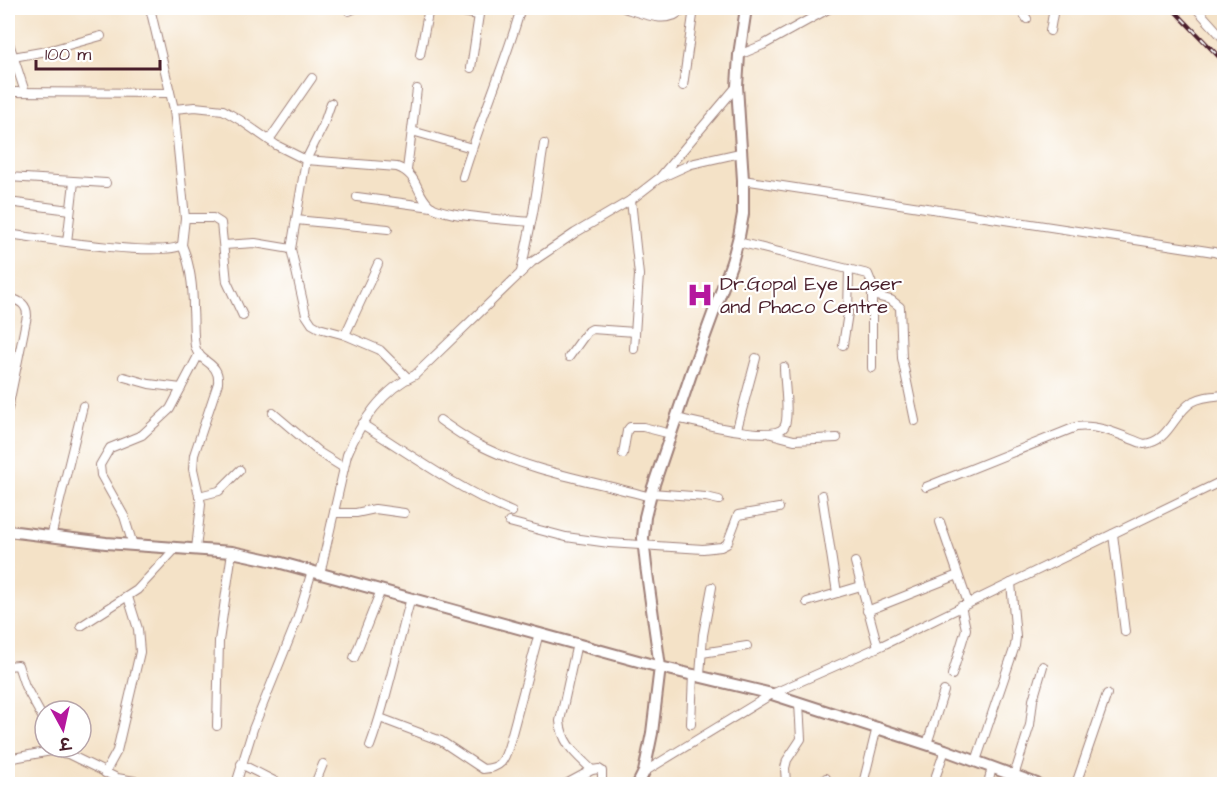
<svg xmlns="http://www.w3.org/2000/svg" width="1232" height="792" viewBox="0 0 1232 792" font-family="'Architects Daughter','Playpen Sans Deva',sans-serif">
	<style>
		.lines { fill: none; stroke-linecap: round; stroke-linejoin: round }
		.street-casing { stroke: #9f8079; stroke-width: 10 }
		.secondary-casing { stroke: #9f8079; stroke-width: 14 }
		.street { stroke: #fff; stroke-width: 8 }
		.secondary { stroke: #fff; stroke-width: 10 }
		.rail-casing { stroke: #4a1f2b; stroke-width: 4.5 }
		.rail { stroke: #fff; stroke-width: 2; stroke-dasharray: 7; stroke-linecap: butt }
		.labels { text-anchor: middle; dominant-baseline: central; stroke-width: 4.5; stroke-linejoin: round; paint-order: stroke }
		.poi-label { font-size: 20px; fill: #4a1f2b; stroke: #fff; text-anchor: start }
	</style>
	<rect width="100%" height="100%" fill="#fff"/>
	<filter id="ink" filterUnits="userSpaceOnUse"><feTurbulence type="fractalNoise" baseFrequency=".0167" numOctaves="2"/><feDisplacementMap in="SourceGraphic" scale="12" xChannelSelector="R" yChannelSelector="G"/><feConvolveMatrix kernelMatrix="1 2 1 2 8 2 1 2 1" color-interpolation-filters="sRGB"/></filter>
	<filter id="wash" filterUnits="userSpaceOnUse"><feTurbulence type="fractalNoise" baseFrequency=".008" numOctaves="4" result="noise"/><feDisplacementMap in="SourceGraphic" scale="24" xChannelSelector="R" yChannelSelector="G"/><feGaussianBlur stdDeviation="1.35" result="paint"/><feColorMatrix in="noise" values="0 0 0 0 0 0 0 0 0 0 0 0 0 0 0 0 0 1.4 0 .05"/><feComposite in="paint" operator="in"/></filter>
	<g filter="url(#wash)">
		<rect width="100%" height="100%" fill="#f4e2c7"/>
	</g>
	<g filter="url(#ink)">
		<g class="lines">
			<g class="street-casing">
				<g id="street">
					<polyline points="444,8 478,15"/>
					<path d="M624 8C643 14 669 26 684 8"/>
					<polyline points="1020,8 1027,19"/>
					<polyline points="1196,8 1224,39"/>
					<polyline points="349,11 356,8"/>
					<polyline points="1050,31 1054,8"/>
					<polyline points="8,40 25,92"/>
					<polyline points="420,55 429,8"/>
					<polyline points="739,55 763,45 830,8"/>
					<polyline points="13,57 47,51 101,36"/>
					<polyline points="471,68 480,8"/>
					<polyline points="683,86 694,8"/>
					<polyline points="8,92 170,93"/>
					<polyline points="331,103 323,126 306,160 291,249 306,315 312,324 319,328 345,335 380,350 408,378"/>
					<path d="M174 109 195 107 223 110 240 120 276 145 306 160 397 167C419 175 415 192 429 205 442 217 511 220 531 222"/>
					<polyline points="412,131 472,148"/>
					<polyline points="269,140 312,78"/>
					<polyline points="407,170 417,89"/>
					<polyline points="661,176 737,86"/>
					<polyline points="8,177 106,183"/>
					<path d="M463 177C480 120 505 65 521 8"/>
					<polyline points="743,180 1214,252 1220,254 1224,259"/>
					<polyline points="357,197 432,207"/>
					<polyline points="631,200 639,275 634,349"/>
					<polyline points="8,202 70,210"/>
					<polyline points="185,218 213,218 221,223 227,282 243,316"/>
					<polyline points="296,220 388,229"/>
					<path d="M8 234C36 238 164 258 182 245L185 218 174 109 150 8"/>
					<polyline points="67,242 74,182"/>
					<polyline points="738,242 868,274 872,284 872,368"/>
					<path d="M182 245C191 266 193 286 193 309 194 321 193 334 195 346 199 364 220 361 218 383L194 455 193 469 201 504 196 549"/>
					<polyline points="224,245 255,243 291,249"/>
					<polyline points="521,272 533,213 544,144"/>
					<polyline points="1224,289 1224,302"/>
					<polyline points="872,295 891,300 900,307 902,358 915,421"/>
					<path d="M8 297C19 301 27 303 27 316L8 409"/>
					<polyline points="345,335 378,264"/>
					<polyline points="843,345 848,313 849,269"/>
					<polyline points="569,357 587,332 592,329 635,332"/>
					<polyline points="124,377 149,384 181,388"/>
					<polyline points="273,413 320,453 344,468"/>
					<path d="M676 418C695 422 773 443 784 427 790 418 784 379 784 367"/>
					<path d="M440 420C454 430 468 440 483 447 535 473 595 481 650 497"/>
					<path d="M362 424C411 455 458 489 512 512"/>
					<polyline points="737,429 756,358"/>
					<polyline points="771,434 794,440 837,438"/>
					<polyline points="623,454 627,431 630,427 643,427 671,434"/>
					<path d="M926 487 1076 427C1099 424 1122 436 1144 444 1169 442 1173 414 1192 402 1202 396 1214 396 1224 395"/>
					<polyline points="651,493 706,497 719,500"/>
					<polyline points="822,495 837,593"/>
					<polyline points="199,496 219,491 240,470"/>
					<polyline points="334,513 356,513 375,509 404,513"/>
					<polyline points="509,522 566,537 609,543 703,549 721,547 727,544 738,515 779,508"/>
					<polyline points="940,522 968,603"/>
					<polyline points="1113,534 1125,632"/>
					<polyline points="51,537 83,406"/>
					<polyline points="133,545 124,516 101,475 100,465 110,448 142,435 170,409 199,354"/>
					<polyline points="855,562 878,647"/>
					<path d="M320 574 347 455C360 423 383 389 415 375L532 262 575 233 631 200 658 179 691 164 740 153"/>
					<polyline points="807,602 861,586"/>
					<polyline points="867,611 958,575"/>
					<polyline points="81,626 137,590 176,548"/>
					<path d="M577 643 560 721C562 744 576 754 592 770"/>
					<polyline points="702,653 747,646"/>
					<polyline points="354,658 381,590"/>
					<polyline points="8,666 18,665 25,686 45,722"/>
					<polyline points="700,675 703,635 712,587"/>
					<polyline points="952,675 966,629 961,606"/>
					<path d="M380 718 441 741 483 769C501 768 504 761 509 745L539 633"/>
					<polyline points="691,724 693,674"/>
					<polyline points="217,726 219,641 232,552"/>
					<polyline points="927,744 944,691"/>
					<path d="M370 746C388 698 397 647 411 598"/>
					<polyline points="8,759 51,751 68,754 117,778 152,784"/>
					<polyline points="976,761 1015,646 1016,637 1011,583"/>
					<polyline points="241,764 280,784"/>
					<polyline points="644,772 772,694 883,645 1224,480"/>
					<polyline points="105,773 117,751 140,652 138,629 128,597"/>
					<polyline points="1014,776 1030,725 1033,700 1043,666"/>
					<polyline points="826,778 828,784"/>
					<polyline points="236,784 253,729 297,620 312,571"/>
					<polyline points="315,784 323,764"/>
					<polyline points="566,784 592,770 599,769 602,771 602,784"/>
					<polyline points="786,784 785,768 787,760 801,739 799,703"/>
					<polyline points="863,784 877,727"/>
					<polyline points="933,784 945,750"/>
					<polyline points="988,784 992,767"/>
					<polyline points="1076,784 1107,694"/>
				</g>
			</g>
			<g class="secondary-casing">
				<g id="secondary">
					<polyline points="8,531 106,543 232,552 274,561 660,667 772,694 945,750 1037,784"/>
					<polyline points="638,784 644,772 652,733 660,667 646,566 643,538 645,517 651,493 691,374 732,262 739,236 743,214 743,180 737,86 739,55 746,8"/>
				</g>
			</g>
			<use href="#street" class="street"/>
			<use href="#secondary" class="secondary"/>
			<g class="rail-casing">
				<polyline id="rail" points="1172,8 1224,62"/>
			</g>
			<use href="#rail" class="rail"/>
		</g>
	</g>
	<defs>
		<g id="hospital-bare" transform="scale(2.07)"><path d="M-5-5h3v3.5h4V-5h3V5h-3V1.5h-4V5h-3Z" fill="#b5179e" stroke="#fff" stroke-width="2.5" paint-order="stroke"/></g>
	</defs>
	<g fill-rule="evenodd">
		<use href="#hospital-bare" x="700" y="295"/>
	</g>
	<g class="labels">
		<g class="poi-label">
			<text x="720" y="284">Dr.Gopal Eye Laser<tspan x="720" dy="23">and Phaco Centre</tspan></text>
		</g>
	</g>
	<rect width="1232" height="792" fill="none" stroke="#fff" stroke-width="30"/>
	<g transform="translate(63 729) rotate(172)"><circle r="28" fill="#ffffff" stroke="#b7a5aa" stroke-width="1.5"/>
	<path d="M0-4.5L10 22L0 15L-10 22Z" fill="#b5179e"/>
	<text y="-9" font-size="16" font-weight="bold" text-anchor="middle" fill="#4a1f2b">उ</text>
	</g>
	<path d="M36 60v9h124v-9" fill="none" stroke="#4a1f2b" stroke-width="3"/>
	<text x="45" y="60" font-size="18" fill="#4a1f2b" stroke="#ffffff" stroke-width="4.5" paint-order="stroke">100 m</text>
</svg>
